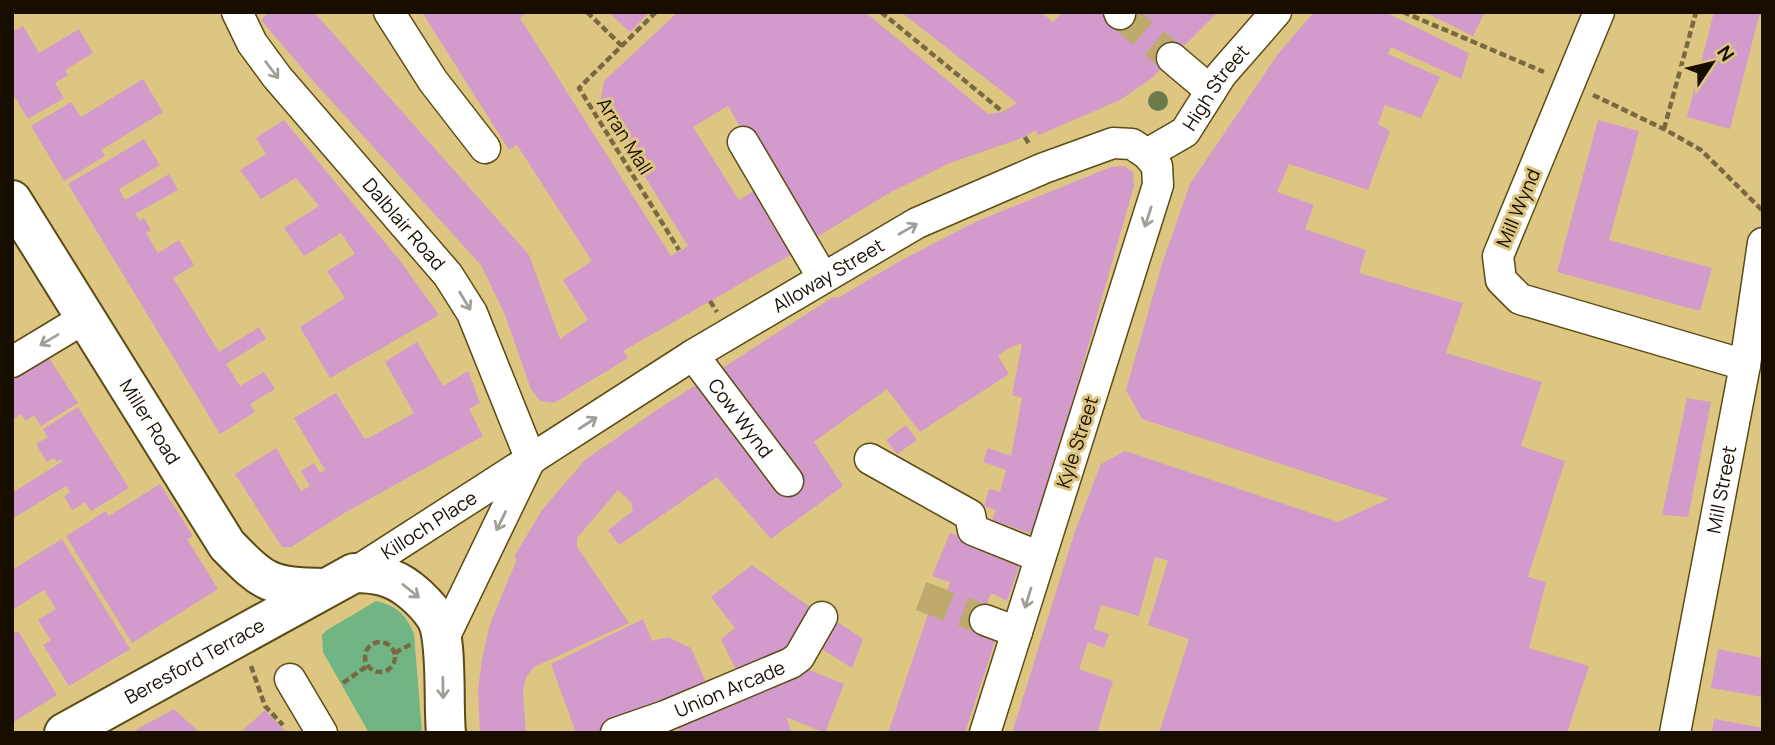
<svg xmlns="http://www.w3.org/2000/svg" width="1775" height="745" viewBox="0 0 1775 745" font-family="Manrope,sans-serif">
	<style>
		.green { fill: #70b583 }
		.building { fill: #d39bcb }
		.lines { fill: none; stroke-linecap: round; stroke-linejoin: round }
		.minor-tunnel { stroke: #bfaa6e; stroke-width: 30; stroke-dasharray: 30 15; stroke-linecap: butt }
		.minor-casing { stroke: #5b4b15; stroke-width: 33 }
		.major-casing { stroke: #5b4b15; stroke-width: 42 }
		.path { stroke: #796940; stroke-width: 4.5; stroke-dasharray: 7 3.5; stroke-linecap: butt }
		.minor { stroke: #fff; stroke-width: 30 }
		.major { stroke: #fff; stroke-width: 38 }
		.tree { fill: #6c7b4c }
		.oneway { stroke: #a29f99 }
		.labels { text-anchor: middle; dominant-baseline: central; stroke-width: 6; stroke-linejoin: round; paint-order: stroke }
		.street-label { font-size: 19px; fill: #170e00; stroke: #ddc681 }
	</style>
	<rect width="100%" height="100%" fill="#ddc681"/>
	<path class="green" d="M376 601C397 606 406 615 414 634L422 733H369L323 652 322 635 327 630Z"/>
	<g class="building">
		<polygon points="269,12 314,12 529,255 560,339 588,320 563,280 592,261 517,145 509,150 422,12 526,12 520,18 671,256 688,246 600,104 604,81 678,12 865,12 988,114 1003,112 1017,103 901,12 1041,12 1053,22 1063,12 1218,12 1152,78 1120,100 1039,135 1035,130 1025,137 950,163 891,192 807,243 728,106 693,127 739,200 763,185 801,249 623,351 628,358 554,403 540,401 531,389 505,315 481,265 313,81 261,20"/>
		<polygon points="608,12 650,12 630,32"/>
		<polygon points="1314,12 1385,12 1469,53 1461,79 1391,47 1388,54 1440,77 1421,118 1385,105 1378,124 1390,131 1368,190 1289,164 1277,192 1314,205 1305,229 1366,250 1359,273 1463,303 1446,353 1542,382 1521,446 1565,461 1528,577 1546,582 1529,648 1589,666 1567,733 1159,733 1189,639 1148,625 1168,561 1155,557 1139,616 1101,605 1094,629 1109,634 1104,648 1088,642 1079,669 1113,681 1097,733 1012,733 1075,531 1101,464 1125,451 1338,522 1389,499 1142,419 1126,390 1162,264 1190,184 1278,54"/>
		<polygon points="1424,12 1485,12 1473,36"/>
		<polygon points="1714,12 1760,12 1730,129 1687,117"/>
		<polygon points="23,26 39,53 79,29 93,53 65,70 68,75 55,83 64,98 28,119 12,92 12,32"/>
		<polygon points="143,79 163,112 101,150 105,156 64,181 31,126 71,102 81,117"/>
		<polygon points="284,120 401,262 439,315 330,378 300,327 345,298 327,271 355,254 341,233 304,256 284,228 319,206 296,178 261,199 240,170 266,154 256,138"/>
		<polygon points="1598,120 1639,131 1609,240 1712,268 1700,311 1557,272"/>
		<polygon points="144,139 160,165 119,189 125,200 169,174 178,190 135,214 140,221 144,218 151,230 146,233 158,253 179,240 194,265 173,278 219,352 259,327 266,339 226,364 240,386 264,372 275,389 250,404 255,412 220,434 68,184"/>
		<polygon points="1124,166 1133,172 1134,186 1034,535 992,520 996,510 984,506 989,489 1000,492 1006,470 983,462 988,448 1011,456 1022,398 1012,395 1022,343 1007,349 998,356 1009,374 920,432 887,389 814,442 843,486 771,539 717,477 619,545 608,530 633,511 631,502 618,490 577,538 577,547 629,623 534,667 526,677 523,692 526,733 480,733 478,690 482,659 490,624 517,559 514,557 542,510 585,460 657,410 833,297 838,298 900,261 975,222 1111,167"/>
		<polygon points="417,342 443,386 468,371 480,403 469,409 483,436 346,512 291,547 282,547 235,474 276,448 301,491 310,486 301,471 314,463 320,473 325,470 294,418 336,393 364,438 369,438 414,413 385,362"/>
		<polygon points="44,350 78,403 41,426 34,415 26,421 21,414 12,420 12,370"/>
		<polygon points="1687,398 1711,402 1688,517 1662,515"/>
		<polygon points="78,407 129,488 91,511 85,502 72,510 64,496 70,492 66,486 12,519 12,493 63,461 61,459 57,462 54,458 47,462 36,444 48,437 43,429"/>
		<polygon points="906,425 917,440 897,454 886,440"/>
		<polygon points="160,484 193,536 187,539 218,589 132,643 66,536 106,511 109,516"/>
		<polygon points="950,533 1022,559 1007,601 991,593 978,630 997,635 965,733 888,733 928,614 938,618 950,582 932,576"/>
		<polygon points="62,539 130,649 69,686 43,645 51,640 38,620 56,609 44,590 12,610 12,570"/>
		<polygon points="752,565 821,615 787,653 738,674 721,639 735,628 711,597"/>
		<polygon points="827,615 863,639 852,668 814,644"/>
		<polygon points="643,619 652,641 668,637 691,648 705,680 687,699 595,733 576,733 551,664"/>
		<polygon points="18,631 57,695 12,723 12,634"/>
		<polygon points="1718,649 1763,658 1763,697 1711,688"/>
		<polygon points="802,667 844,684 825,733 786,717 792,733 680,733 677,724"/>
		<polygon points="174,709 200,733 130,733"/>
		<polygon points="265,710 287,733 240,733"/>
		<polygon points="1714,719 1763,728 1763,733 1712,733"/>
	</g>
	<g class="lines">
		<g class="minor-tunnel">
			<polyline points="1120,14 1172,58"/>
			<polyline points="921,596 985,620"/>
		</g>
		<g class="minor-casing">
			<g id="minor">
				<path id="s1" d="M237 12 252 43 277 77 448 275 472 313 531 460"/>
				<polyline points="389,12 433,81 485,148"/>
				<polyline points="1119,12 1120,14"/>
				<polyline points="1599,12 1498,256 1501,280 1520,299 1745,365"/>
				<polyline points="1172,58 1211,91"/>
				<polyline points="743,142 823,278"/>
				<path id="s2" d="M1147 154 1185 132 1221 75 1276 12"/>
				<path id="s3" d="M693 355 788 481"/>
				<polyline points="12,362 85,318"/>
				<polyline points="870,459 970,515 973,530 1040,557"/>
				<path id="s4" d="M354 573 693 355 917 223 1044 168 1113 143 1132 144 1147 154 1157 166 1158 185 985 733"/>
				<polyline points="985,620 1017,632"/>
				<polyline points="442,642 530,460"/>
				<polyline points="290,679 322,733"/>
				<path id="s5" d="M616 733 665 716 791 663 799 657 822 617"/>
				<path id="s6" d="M1675 733 1745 365 1763 243"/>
			</g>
		</g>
		<g class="major-casing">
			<g id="major">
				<path id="s7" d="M12 200 227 545C265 584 270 587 325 588"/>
				<path id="s8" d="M64 733 354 573C376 573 392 576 410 590 420 598 429 607 436 618 448 639 443 705 446 733"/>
			</g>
		</g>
		<g class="path">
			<polyline points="587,12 622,46"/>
			<polyline points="656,12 579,88 679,250"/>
			<polyline points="881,12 1003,112"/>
			<polyline points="1403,12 1544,72"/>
			<polyline points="1593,95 1664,129 1701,150 1763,211"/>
			<polyline points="1664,129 1696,12"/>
			<polyline points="1025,137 1030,146"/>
			<polyline points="710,301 717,312"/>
			<circle cx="380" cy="657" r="15"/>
			<polyline points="395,653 411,644"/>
			<polyline points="251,666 265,706 283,725"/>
			<polyline points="343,683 367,666"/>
		</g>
		<use href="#minor" class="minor"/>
		<use href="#major" class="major"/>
	</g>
	<circle class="tree" cx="1158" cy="101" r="10"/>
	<defs><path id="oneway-shaft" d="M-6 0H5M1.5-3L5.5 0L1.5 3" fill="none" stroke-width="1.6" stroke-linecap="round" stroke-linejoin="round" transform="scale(1.75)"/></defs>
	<g class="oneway">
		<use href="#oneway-shaft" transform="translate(272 70) rotate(53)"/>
		<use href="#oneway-shaft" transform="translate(1148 217) rotate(108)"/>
		<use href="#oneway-shaft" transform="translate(908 229) rotate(-30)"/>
		<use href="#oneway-shaft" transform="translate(465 301) rotate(59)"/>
		<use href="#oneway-shaft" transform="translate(49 340) rotate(149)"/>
		<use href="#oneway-shaft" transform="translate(588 423) rotate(-33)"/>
		<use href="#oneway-shaft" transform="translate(501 521) rotate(116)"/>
		<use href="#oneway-shaft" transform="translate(411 591) rotate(39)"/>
		<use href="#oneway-shaft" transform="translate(1028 598) rotate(107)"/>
		<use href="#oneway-shaft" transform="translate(443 688) rotate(89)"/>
	</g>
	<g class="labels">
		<g class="street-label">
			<text stroke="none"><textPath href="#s2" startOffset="98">High Street</textPath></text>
			<text transform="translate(625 136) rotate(58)">Arran Mall</text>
			<text transform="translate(1518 208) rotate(-67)">Mill Wynd</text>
			<text stroke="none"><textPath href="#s1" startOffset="271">Dalblair Road</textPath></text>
			<text stroke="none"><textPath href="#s4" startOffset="560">Alloway Street</textPath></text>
			<text stroke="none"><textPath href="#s3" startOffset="79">Cow Wynd</textPath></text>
			<text stroke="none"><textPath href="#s7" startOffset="261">Miller Road</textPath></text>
			<text transform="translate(1077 442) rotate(-72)">Kyle Street</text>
			<text stroke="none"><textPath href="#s6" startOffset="248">Mill Street</textPath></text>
			<text stroke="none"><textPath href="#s4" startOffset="89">Killoch Place</textPath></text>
			<text stroke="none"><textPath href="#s8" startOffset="149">Beresford Terrace</textPath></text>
			<text stroke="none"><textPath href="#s5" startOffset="122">Union Arcade</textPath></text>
		</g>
	</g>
	<rect width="1775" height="745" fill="none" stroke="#170e00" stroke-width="28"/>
	<g transform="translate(1712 63) rotate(55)" stroke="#ddc681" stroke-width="5" paint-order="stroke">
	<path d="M0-5L12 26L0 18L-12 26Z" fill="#170e00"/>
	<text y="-10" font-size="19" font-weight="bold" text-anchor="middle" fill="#170e00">N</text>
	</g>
</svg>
